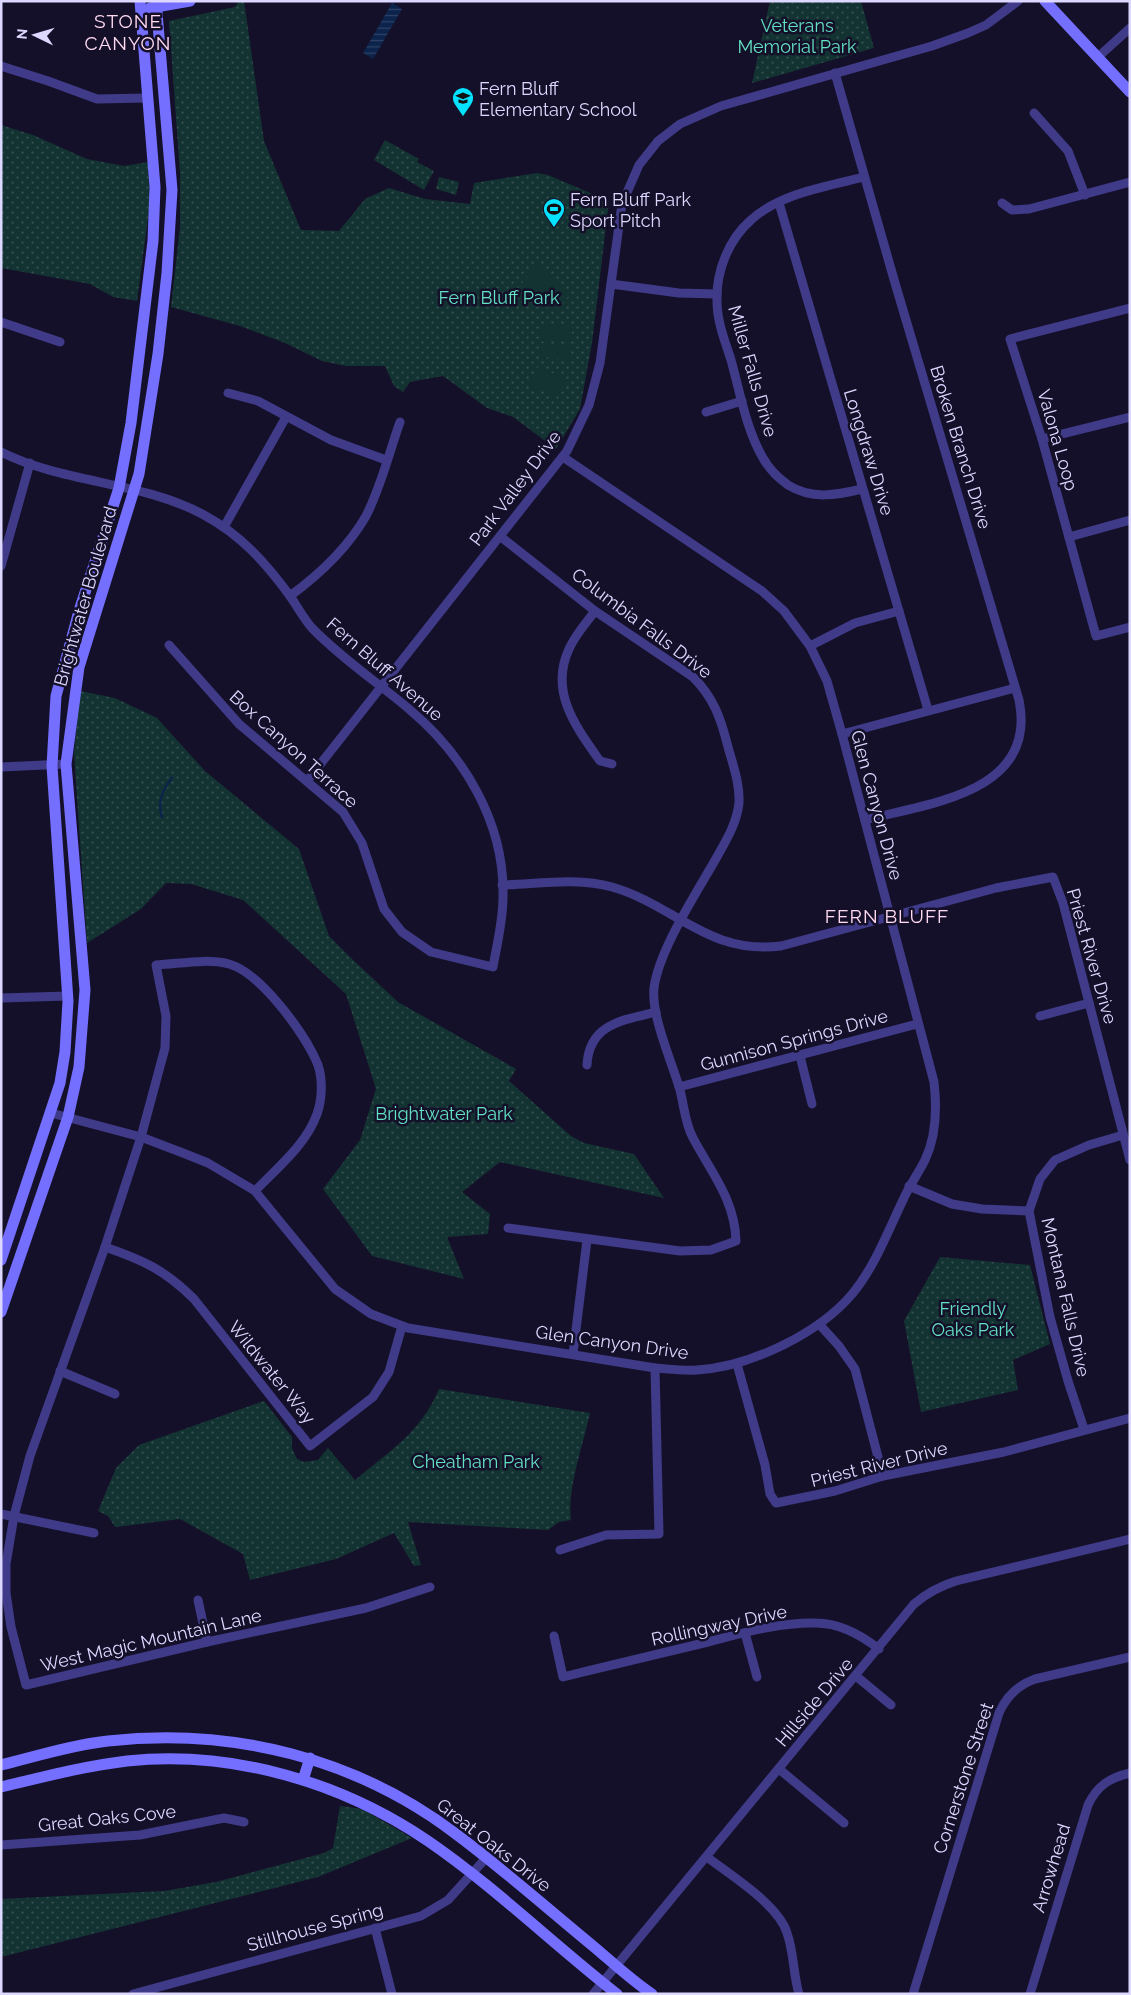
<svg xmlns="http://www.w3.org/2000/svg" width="1131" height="1995" viewBox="0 0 1131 1995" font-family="Raleway,sans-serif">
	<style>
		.green { fill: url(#green-dots) }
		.pitch { fill: #133332 }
		.water { fill: url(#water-rules) }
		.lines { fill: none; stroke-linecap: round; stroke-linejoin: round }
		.stream { stroke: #0c234b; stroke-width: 2.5 }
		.street { stroke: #3f3b88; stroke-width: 9 }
		.secondary { stroke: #746fff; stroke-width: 11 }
		.labels { text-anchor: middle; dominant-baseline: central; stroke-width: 5; stroke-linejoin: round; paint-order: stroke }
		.park-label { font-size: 18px; fill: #62e1c3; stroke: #151029 }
		.poi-label { font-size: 18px; fill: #ddd8ff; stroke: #151029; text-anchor: start }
		.street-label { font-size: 18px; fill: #ddd8ff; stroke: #151029 }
		.neighbourhood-label { font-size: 19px; letter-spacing: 1px; fill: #ffdaf1; stroke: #151029 }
	</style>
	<defs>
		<pattern id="green-dots" width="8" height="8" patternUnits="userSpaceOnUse" patternTransform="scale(1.25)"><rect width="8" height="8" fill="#133332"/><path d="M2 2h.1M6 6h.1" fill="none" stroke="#355051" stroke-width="1.8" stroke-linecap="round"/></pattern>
		<pattern id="water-rules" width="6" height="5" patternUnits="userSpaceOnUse" patternTransform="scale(1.25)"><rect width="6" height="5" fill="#0c234b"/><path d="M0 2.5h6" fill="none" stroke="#2f4266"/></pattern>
	</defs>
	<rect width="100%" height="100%" fill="#151029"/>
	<g class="green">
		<polygon points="239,1 244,1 264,141 301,230 339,231 365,199 389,188 425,199 470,204 474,183 537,173 548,175 609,201 592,343 580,409 556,449 513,417 487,408 443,376 410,382 403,392 394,386 385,366 346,366 322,361 285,343 240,326 171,307 180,227 180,173 169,21 235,7"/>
		<polygon points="770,1 861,1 874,48 752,83"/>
		<polygon points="1,125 33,135 87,159 124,166 148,162 150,203 137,301 113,297 90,284 1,268"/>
		<polygon points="385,140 419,159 417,162 434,171 424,190 374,160"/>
		<polygon points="439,177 459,182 456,195 436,189"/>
		<polygon points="80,691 115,698 157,718 205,771 299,849 329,936 352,959 398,1002 516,1069 509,1081 571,1136 584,1143 634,1154 664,1198 500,1162 462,1192 490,1214 488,1234 447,1237 464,1279 372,1256 323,1189 360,1140 376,1089 346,994 243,900 191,884 166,883 141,909 87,943 74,754"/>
		<polygon points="940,1257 1030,1265 1050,1344 1013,1360 1018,1390 921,1412 904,1321"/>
		<path d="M439 1389 590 1413C583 1445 567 1489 571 1520L559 1522 548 1530 408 1522 421 1565 414 1566 394 1533 336 1559 250 1580 243 1554 180 1519 115 1527 108 1516 98 1511 116 1468 139 1445 264 1401 292 1437V1448L297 1459 304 1462 318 1460 328 1448 355 1480C390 1451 421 1432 439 1389Z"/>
		<polygon points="340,1806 362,1809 412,1838 318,1877 1,1957 1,1899 164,1891 216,1882 324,1853 333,1848"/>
	</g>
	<g class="pitch">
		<polygon points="537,265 571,293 554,313 520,286"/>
		<polygon points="542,324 572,327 571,341 540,338"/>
		<polygon points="540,343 571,346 569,359 539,357"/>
		<polygon points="537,367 567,379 559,397 529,386"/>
	</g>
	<polygon class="water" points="392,3 402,9 373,59 363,53"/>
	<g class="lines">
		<path class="stream" d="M162 817C157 802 162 790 172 778"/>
		<g class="street">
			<polyline points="1098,57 1130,28"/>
			<polyline points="1,66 48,81 97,99 147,98"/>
			<path d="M835 73 895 283 1019 700C1038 793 929 803 865 820"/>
			<polyline points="1034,113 1068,151 1085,195"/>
			<polyline points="779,203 928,710"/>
			<polyline points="1002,203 1012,210 1029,209 1130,182"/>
			<polyline points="611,284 679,293 717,294"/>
			<polyline points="1130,308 1010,339 1042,439 1096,636 1130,627"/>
			<polyline points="1,322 60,342"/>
			<polyline points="228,393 258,401 331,440 386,460"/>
			<polyline points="706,412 742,401"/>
			<polyline points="1042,439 1130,417"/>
			<path d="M1 452C65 484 142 481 204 515 241 535 266 563 290 596 297 606 304 619 312 628 342 659 377 682 409 709 464 755 505 823 503 897 503 921 497 944 493 967L431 952 402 932 384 909 362 843 343 812 239 724 169 645"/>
			<path d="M862 489C837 495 812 500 788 485 778 478 769 469 763 458 746 429 740 392 731 360 725 341 717 322 717 301 716 272 728 240 751 220 780 193 827 187 863 177"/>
			<polyline points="224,527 286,417"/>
			<path d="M501 537 595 611 693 677C714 698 721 719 728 747 733 765 740 784 739 803 737 822 727 839 718 855 698 891 659 949 654 988 651 1016 672 1062 680 1090 684 1105 685 1124 693 1138 711 1172 735 1200 736 1241L711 1250 680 1251 508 1228"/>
			<polyline points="1069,537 1130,520"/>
			<polyline points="1,566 30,463"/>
			<path d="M290 596C320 574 347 549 366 516 381 487 389 453 400 422"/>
			<path d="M595 611C586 623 575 635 569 649 549 692 576 727 600 761L612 764"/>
			<polyline points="810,646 855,623 899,611"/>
			<polyline points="842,734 1015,688"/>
			<polyline points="1,767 66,764"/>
			<polyline points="307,781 567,451 589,405 600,363 622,204 639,165 658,141 680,124 721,106 932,46 968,33 986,25 1018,1"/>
			<path d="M502 885C538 884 577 877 612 887 675 905 708 955 781 946L996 888 1053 877 1063 903 1130 1160"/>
			<polyline points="1,998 68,996"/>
			<polyline points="1040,1016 1089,1003"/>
			<polyline points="800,1056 812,1104"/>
			<path d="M587 1065C589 1024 623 1020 656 1012"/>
			<polyline points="679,1087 917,1024"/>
			<path d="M51 1113 141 1137 183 1153 208 1163 255 1191 335 1289 371 1314 408 1328 655 1368C669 1369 683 1371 697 1370 749 1367 819 1334 853 1293 875 1266 888 1231 903 1200 909 1186 918 1174 925 1160 936 1137 937 1108 934 1082L842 734 827 681 810 646 784 611 762 591 563 457"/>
			<polyline points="909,1186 952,1204 982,1209 1029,1211"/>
			<path d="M255 1191C277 1168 306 1145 317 1114 322 1100 323 1080 318 1065 306 1035 261 973 229 964 206 958 179 964 156 965L166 1016 165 1048 141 1137 105 1247 30 1456 14 1516 6 1564V1593L11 1627 26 1685 207 1642 366 1608 430 1587"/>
			<path d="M105 1247C143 1260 165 1270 194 1299L310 1446 373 1397 389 1372 402 1326"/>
			<polyline points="819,1324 839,1346 855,1369 883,1476"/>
			<polyline points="573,1354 587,1240"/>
			<polyline points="737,1364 765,1465 770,1494 776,1503 835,1491 883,1476 1004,1452 1130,1418"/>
			<polyline points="60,1371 115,1394"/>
			<polyline points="1084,1429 1068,1381 1050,1317 1029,1211 1040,1179 1055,1160 1089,1145 1123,1135"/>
			<polyline points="1,1514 94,1533"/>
			<polyline points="560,1550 606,1535 659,1534 655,1368"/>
			<polyline points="198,1600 207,1642"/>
			<polyline points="745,1633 757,1677"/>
			<path d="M554 1636 563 1677C611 1665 659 1654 708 1642 743 1633 780 1622 816 1623 840 1623 861 1635 879 1649"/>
			<polyline points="856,1676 891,1705"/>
			<polyline points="779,1769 844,1823"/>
			<polyline points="1,1845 140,1835 224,1818 244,1822"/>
			<path d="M707 1857C730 1875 779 1905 787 1933 794 1952 793 1974 799 1994"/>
			<polyline points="375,1928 392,1994"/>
			<polyline points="133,1994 421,1916 448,1900 486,1858"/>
			<path d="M593 1994 914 1604C927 1593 940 1586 956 1581L1130 1539"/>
			<path d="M913 1994 999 1713C1006 1697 1018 1685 1035 1679L1130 1657"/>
			<path d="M1030 1994 1088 1805C1097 1786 1109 1778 1130 1773"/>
		</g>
		<g class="secondary">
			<polyline points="1045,1 1130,92"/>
			<polyline points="150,8 190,1"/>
			<polyline points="1,1260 60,1083 65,1052 68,1001 52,766 56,696 79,611 119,488 131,423 153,241 155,187 140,1"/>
			<polyline points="1,1312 68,1117 79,1067 85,990 66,764 79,667 139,474 158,354 167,273 172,190 156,1"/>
			<path d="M1 1765C37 1756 72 1745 108 1741 232 1727 356 1758 456 1834 503 1869 548 1909 593 1946 612 1962 631 1980 652 1994"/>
			<polyline points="303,1780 310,1758"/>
			<path d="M1 1787C43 1777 85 1766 127 1761 233 1750 341 1782 428 1841 495 1887 553 1944 617 1994"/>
		</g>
	</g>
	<defs>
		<g id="school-pin" transform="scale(1.125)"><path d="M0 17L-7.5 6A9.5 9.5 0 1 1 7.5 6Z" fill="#04e2ff" stroke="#151029"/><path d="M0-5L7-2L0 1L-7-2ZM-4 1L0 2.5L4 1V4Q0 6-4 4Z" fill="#111"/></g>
		<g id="stadium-pin" transform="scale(1.125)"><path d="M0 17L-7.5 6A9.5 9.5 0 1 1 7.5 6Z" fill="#04e2ff" stroke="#151029"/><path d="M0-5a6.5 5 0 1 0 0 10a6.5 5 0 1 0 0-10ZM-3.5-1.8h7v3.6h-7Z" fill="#111"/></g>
	</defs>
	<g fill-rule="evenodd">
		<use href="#school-pin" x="463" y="98"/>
		<use href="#stadium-pin" x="554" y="209"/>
	</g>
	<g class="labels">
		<g class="park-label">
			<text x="797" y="25">Veterans<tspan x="797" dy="21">Memorial Park</tspan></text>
			<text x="499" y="297">Fern Bluff Park</text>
			<text x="444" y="1113">Brightwater Park</text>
			<text x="973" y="1308">Friendly<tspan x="973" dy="21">Oaks Park</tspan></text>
			<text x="476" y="1461">Cheatham Park</text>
		</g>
		<g class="poi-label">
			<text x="479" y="88">Fern Bluff<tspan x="479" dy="21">Elementary School</tspan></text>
			<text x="570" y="199">Fern Bluff Park<tspan x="570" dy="21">Sport Pitch</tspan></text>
		</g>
		<g class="street-label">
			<text transform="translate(753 371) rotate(74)">Miller Falls Drive</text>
			<text transform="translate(1058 440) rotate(74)">Valona Loop</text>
			<text transform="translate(961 447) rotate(73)">Broken Branch Drive</text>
			<text transform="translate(869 452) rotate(73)">Longdraw Drive</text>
			<text transform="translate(515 488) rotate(-53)">Park Valley Drive</text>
			<text transform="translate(85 596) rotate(-74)">Brightwater Boulevard</text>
			<text transform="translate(642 623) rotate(37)">Columbia Falls Drive</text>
			<text transform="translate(385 669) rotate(41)">Fern Bluff Avenue</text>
			<text transform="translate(294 749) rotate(42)">Box Canyon Terrace</text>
			<text transform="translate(877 805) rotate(75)">Glen Canyon Drive</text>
			<text transform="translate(1092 956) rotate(74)">Priest River Drive</text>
			<text transform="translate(794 1040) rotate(-15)">Gunnison Springs Drive</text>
			<text transform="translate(1066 1297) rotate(77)">Montana Falls Drive</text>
			<text transform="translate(612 1342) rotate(8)">Glen Canyon Drive</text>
			<text transform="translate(272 1372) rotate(51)">Wildwater Way</text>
			<text transform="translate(879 1464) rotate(-14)">Priest River Drive</text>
			<text transform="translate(719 1625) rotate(-12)">Rollingway Drive</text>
			<text transform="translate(151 1640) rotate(-13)">West Magic Mountain Lane</text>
			<text transform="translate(814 1702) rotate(-50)">Hillside Drive</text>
			<text transform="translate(963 1778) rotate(-72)">Cornerstone Street</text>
			<text transform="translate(107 1818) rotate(-6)">Great Oaks Cove</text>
			<text transform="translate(494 1845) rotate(38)">Great Oaks Drive</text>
			<text transform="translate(1051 1868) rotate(-73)">Arrowhead</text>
			<text transform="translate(315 1927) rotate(-15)">Stillhouse Spring</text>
		</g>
		<g class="neighbourhood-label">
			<text x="128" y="21">STONE<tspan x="128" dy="22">CANYON</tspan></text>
			<text x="887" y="916">FERN BLUFF</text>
		</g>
	</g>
	<rect width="1131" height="1995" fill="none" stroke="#ddd8ff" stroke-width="5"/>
	<g transform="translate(35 35) rotate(275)" stroke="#151029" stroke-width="4" paint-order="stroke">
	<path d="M0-4L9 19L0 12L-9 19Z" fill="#ddd8ff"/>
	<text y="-8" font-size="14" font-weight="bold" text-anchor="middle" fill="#ddd8ff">N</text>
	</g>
</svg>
